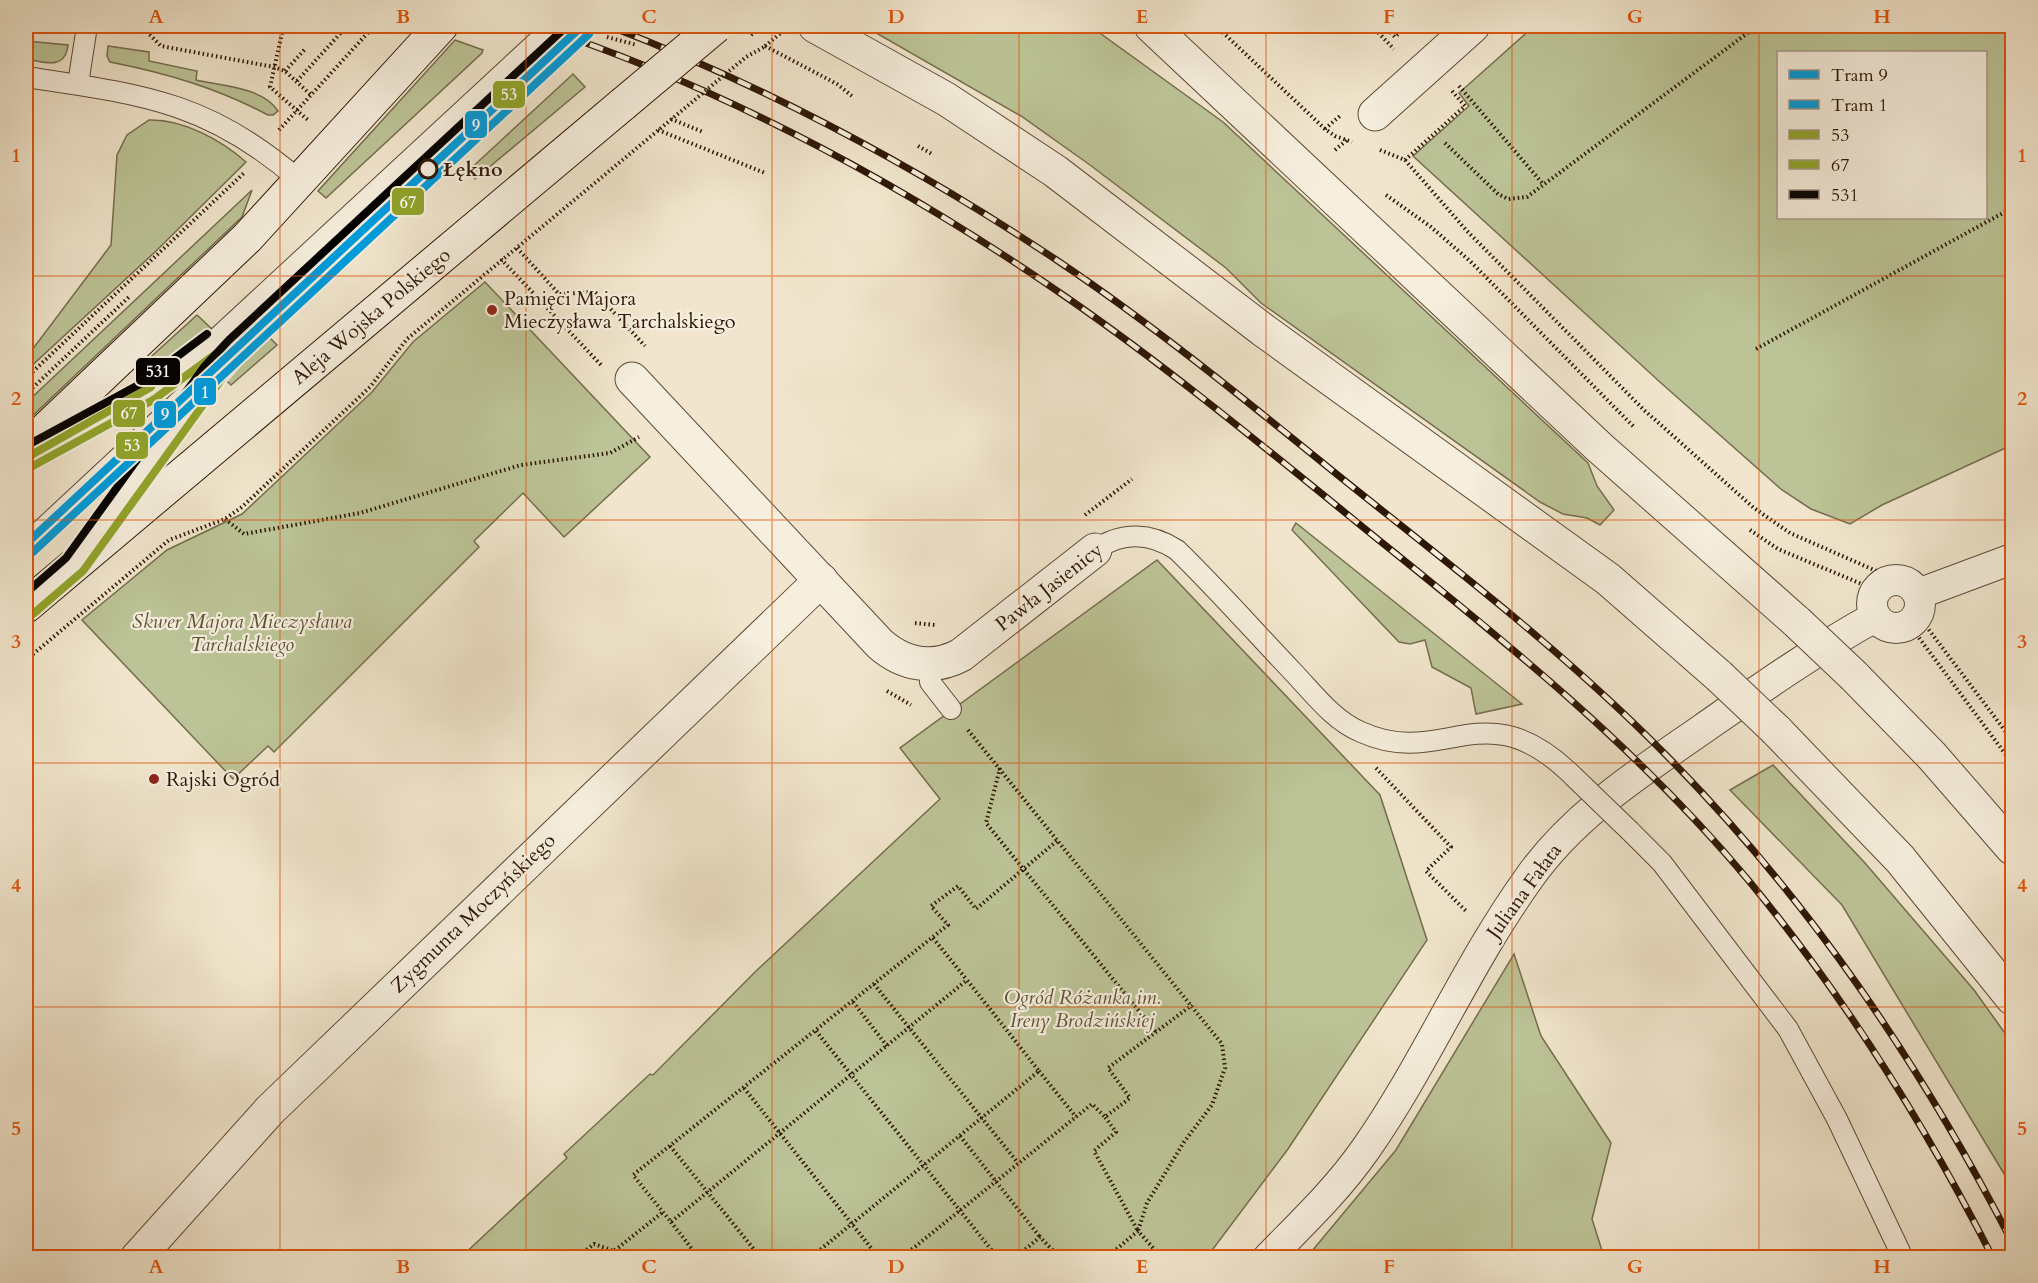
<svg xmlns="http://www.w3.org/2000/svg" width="2038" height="1283" viewBox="0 0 2038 1283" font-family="Cardo,serif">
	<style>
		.green { fill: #bcc497; stroke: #756d4e; stroke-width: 1.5; fill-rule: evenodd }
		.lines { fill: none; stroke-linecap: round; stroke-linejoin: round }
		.service-casing { stroke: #5f4a37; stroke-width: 22 }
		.pedestrian-casing { stroke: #5f4a37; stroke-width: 32 }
		.minor-casing { stroke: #5f4a37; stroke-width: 35 }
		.tertiary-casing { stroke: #5f4a37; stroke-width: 35 }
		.secondary-casing { stroke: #2e1605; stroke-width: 35 }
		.path { stroke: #2e1605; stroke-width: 4; stroke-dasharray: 1.5 3; stroke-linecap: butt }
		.service { stroke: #f6efde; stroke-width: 20 }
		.pedestrian { stroke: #f6efde; stroke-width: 30 }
		.minor { stroke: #f6efde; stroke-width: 33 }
		.tertiary { stroke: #f6efde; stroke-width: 33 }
		.secondary { stroke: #f6efde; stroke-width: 33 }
		.rail-casing { stroke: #2e1605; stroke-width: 7 }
		.rail { stroke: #f6efde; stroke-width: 4.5; stroke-dasharray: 14; stroke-linecap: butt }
		.service-bridge-casing { stroke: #5f4a37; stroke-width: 22; stroke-linecap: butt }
		.tertiary-bridge-casing { stroke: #5f4a37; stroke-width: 35; stroke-linecap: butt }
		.secondary-bridge-casing { stroke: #2e1605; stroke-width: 35; stroke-linecap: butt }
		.path-bridge { stroke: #2e1605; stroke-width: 4; stroke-dasharray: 1.5 3; stroke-linecap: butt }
		.service-bridge { stroke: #f6efde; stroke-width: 20 }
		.tertiary-bridge { stroke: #f6efde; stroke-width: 33 }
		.secondary-bridge { stroke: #f6efde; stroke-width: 33 }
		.bus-1-casing { stroke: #f6efde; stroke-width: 12 }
		.bus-2-casing { stroke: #f6efde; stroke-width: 12 }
		.bus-3-casing { stroke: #f6efde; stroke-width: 12 }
		.bus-1 { stroke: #91a42a; stroke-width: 8 }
		.bus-2 { stroke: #91a42a; stroke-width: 8 }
		.bus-3 { stroke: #000; stroke-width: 8 }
		.tram-1-casing { stroke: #f6efde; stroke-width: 12 }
		.tram-2-casing { stroke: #f6efde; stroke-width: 12 }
		.tram-1 { stroke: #009cdd; stroke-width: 8 }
		.tram-2 { stroke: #009cdd; stroke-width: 8 }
		.grid { fill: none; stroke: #df560c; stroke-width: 1.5; stroke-opacity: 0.55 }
		.stop-dot { fill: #f6efde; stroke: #2e1605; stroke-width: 3 }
		.poi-dot { fill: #8f2418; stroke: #f6efde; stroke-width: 2 }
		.labels { text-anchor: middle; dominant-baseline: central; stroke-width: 4.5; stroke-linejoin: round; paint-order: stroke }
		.stop-label { font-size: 20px; font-weight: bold; fill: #2e1605; stroke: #f6efde; text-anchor: start }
		.poi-label { font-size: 20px; fill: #2e1605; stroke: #f6efde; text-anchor: start }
		.street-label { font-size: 20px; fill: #2e1605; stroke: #f6efde }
		.park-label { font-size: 20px; font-style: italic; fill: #605338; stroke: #f6efde }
		.line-badge { stroke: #f6efde; stroke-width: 2 }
		.badge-label { font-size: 16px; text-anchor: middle; font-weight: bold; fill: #fff }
		.neatline { fill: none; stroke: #df560c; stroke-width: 2 }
		.grid-label { font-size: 20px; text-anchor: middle; font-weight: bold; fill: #df560c }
	</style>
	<rect width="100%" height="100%" fill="#f1e6cd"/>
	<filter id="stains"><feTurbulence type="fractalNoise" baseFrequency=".00333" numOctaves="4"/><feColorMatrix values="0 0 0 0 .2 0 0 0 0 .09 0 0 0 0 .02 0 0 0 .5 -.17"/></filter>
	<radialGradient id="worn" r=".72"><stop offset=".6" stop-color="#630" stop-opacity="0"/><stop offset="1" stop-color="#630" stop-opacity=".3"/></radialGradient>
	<g class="green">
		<polygon points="864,26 1090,26 1223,122 1588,463 1597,486 1614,510 1600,525 1587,518 1563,514 1540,502 1261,303 1226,268 1090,165 1021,116"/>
		<path d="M1534 26H2012V445L1882 505 1850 524 1811 509 1782 490 1661 383 1413 156 1469 106 1459 93ZM1778 52H1986V218H1778Z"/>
		<polygon points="455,40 483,50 482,53 326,198 318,191"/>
		<path d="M26 41 68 45C65 71 44 62 26 59Z"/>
		<path d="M108 46 149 52V61L197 71 196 80C221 86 263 87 278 111L273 115H268C217 88 166 73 110 62L107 56Z"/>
		<polygon points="573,74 585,87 475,179 468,171"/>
		<path d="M149 120C183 119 221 140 246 162L155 252 26 371V358L111 245 117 155 127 135Z"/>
		<polygon points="252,190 242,217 26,422 26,403"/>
		<polygon points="485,282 650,457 564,537 523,493 474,541 479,547 274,752 268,746 233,779 82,620 167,550 242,514 372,392 413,342"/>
		<polygon points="197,315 213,330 156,373 144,369 143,364"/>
		<polygon points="264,332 277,345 231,385 224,378"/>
		<polygon points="1296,523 1522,704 1476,714 1471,688 1432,667 1425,640 1410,644 1399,642 1292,530"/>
		<polygon points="1157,560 1380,795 1427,940 1288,1149 1207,1257 460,1258 567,1158 564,1154 650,1074 653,1075 755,972 940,799 900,748"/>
		<polygon points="1773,765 1865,863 1974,990 2012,1043 2012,1187 1842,905 1730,790"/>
		<polygon points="1514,954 1541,1036 1611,1143 1592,1219 1604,1257 1307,1257 1396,1150"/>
	</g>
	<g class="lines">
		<g class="service-casing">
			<g id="service">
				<path d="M26 77C140 94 209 101 300 181"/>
				<polyline points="78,84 87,26"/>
				<polyline points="37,451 191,362 514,63"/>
				<polyline points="99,531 196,397"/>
				<polyline points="26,544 535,70"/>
				<path d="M1095 550C1122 531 1151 533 1177 550 1217 589 1255 632 1293 672 1314 694 1333 720 1361 732 1445 770 1484 688 1573 776"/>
				<polyline points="929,664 930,682 951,709"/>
				<polyline points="1630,831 1662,863 1788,1029 1837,1119 1903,1258"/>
			</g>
		</g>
		<g class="pedestrian-casing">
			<g id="pedestrian">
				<circle cx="1896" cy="604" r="24"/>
				<polyline points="1918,594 2012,559"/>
				<path d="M1268 1258C1302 1223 1337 1190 1365 1150 1426 1063 1467 964 1529 878 1574 814 1641 772 1704 728 1760 689 1815 650 1875 617"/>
			</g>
		</g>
		<g class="minor-casing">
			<g id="minor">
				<polyline points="1375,114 1473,26"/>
				<path d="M632 379 880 644C904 665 933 670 961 655L1095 550"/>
				<polyline points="137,1258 270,1110 821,580"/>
			</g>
		</g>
		<g class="tertiary-casing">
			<g id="tertiary">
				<polyline points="815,26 946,99 1055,171 1263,330 1608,579 1719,676"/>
				<polyline points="1151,26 1599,447 1797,622"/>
				<polyline points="1854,676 1932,756 2012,848"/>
				<polyline points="1776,730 1900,859 2012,998"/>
			</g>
		</g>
		<g class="secondary-casing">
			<g id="secondary">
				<polyline points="26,448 247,238 441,26"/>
				<polyline points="26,606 623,104"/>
			</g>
		</g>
		<g class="path">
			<polyline points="120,26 146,31 161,46 274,67 285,71 311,95"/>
			<polyline points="639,26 654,33"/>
			<polyline points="1216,26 1325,129 1335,136 1352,142"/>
			<polyline points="1372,26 1394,49"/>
			<polyline points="1384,26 1395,37 1400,32 1394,26"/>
			<polyline points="282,33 270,87 308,120"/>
			<polyline points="751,35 761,26"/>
			<polyline points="607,37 637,45"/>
			<polyline points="765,46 837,84 852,96"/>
			<polyline points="765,46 782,32"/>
			<polyline points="285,71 306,48"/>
			<polyline points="297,81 347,26"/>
			<polyline points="1459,86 1543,184"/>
			<polyline points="671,119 703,132"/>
			<polyline points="1325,129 1341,115"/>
			<polyline points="279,130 374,26"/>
			<polyline points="658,130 765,173"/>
			<polyline points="1445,143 1498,194 1508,199 1527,197 1757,26"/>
			<polyline points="918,146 932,154"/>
			<polyline points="1335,150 1348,139"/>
			<polyline points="1380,150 1405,160 1467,231 1644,410 1754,508 1790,533 1890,577"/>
			<polyline points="1405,160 1465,106 1452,91"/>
			<polyline points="1386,195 1431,227 1470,261 1634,427"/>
			<polyline points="517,248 559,294 595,292 645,346"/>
			<polyline points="501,259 601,365"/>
			<polyline points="1756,349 2012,208"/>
			<polyline points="26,378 244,173"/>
			<polyline points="26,394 130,296"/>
			<polyline points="1085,515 1132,479"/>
			<polyline points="225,519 244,534 360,513 521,465 610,453 639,437"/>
			<polyline points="1750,530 1778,549 1864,585"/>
			<polyline points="915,623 935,625"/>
			<polyline points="1926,626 2012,740"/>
			<polyline points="1911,627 2012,763"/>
			<polyline points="26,660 169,540 225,519 242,507 370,387 407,339 667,123"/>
			<polyline points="887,691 911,705"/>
			<polyline points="968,730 1222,1044 1225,1068 1212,1105 1184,1142 1147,1203 1138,1231 1094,1151 1116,1132 1105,1117"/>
			<polyline points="1000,768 986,823 1156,1032"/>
			<polyline points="1376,768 1451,847 1426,871 1467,912"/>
			<polyline points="933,938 967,980"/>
			<polyline points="874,984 1018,1163"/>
			<polyline points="853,1002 887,1046"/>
			<polyline points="816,1031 998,1258"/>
			<polyline points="1039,1071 1076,1117"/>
			<polyline points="744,1088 879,1258"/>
			<polyline points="960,1136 1040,1237"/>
			<polyline points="670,1146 761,1258"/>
			<polyline points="671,1222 699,1258"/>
			<polyline points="576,1258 594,1244 614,1251 663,1212"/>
			<polyline points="810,1258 1039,1071 967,980 671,1222 633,1175 948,925 931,906 958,886 976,909 1058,840"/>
			<polyline points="901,1258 1092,1104 1105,1117 1130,1098 1108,1068 1192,1005"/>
			<polyline points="1015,1258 1040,1237 1060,1258"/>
			<polyline points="1106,1258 1138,1231 1162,1258"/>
		</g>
		<use href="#service" class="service"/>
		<use href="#pedestrian" class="pedestrian"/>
		<use href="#minor" class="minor"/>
		<use href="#tertiary" class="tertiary"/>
		<use href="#secondary" class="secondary"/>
		<g class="rail-casing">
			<g id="rail">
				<path d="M537 26C725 88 904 185 1066 297 1173 371 1274 455 1375 537 1507 643 1640 750 1749 881 1845 997 1924 1123 1993 1258"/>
				<path d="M609 26C765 86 915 166 1055 259 1152 324 1243 398 1334 472 1447 563 1565 652 1667 756 1810 901 1919 1062 2012 1242"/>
			</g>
		</g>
		<use href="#rail" class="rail"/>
		<g class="service-bridge-casing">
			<g id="service-bridge">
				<polyline points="514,63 554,26"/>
				<polyline points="535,70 582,26"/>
				<polyline points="1573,776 1630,831"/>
			</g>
		</g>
		<g class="tertiary-bridge-casing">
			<g id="tertiary-bridge">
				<polyline points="1797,622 1854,676"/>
				<polyline points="1719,676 1776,730"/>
			</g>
		</g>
		<g class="secondary-bridge-casing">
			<polyline id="secondary-bridge" points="623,104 716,26"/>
		</g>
		<polyline class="path-bridge" points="667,123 746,57 764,47"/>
		<use href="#service-bridge" class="service-bridge"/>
		<use href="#tertiary-bridge" class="tertiary-bridge"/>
		<use href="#secondary-bridge" class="secondary-bridge"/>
		<g class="bus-1-casing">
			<g id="bus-1">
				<polyline points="26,458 151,387"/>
				<polyline points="26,544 582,26"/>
			</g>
		</g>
		<g class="bus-2-casing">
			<g id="bus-2">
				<polyline points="31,467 153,400 221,350"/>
				<polyline points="33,614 83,571 221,380 244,354 589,34"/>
			</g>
		</g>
		<g class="bus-3-casing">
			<g id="bus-3">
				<polyline points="26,446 142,383 207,334"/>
				<polyline points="26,593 66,558 204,367 229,340 567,26"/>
			</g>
		</g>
		<use href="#bus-1" class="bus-1"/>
		<use href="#bus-2" class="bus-2"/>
		<use href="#bus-3" class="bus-3"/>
		<g class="tram-1-casing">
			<polyline id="tram-1" points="26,544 582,26"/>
		</g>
		<g class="tram-2-casing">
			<polyline id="tram-2" points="33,552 589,34"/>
		</g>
		<use href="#tram-1" class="tram-1"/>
		<use href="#tram-2" class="tram-2"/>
	</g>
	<path class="grid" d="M280 26V1258M526 26V1258M772 26V1258M1019 26V1258M1266 26V1258M1512 26V1258M1759 26V1258M26 276H2012M26 520H2012M26 763H2012M26 1007H2012"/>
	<circle class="stop-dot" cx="428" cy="169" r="9"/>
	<g class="poi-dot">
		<circle cx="492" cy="310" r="6"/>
		<circle cx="154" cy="779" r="6"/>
	</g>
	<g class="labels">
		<g class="stop-label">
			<text x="443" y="169">Łękno</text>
		</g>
		<g class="poi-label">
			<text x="504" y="298">Pamięci Majora<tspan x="504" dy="23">Mieczysława Tarchalskiego</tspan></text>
			<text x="166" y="779">Rajski Ogród</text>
		</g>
		<g class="street-label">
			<text transform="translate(371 316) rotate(-40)">Aleja Wojska Polskiego</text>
			<text transform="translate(1049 587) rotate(-38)">Pawła Jasienicy</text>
			<text transform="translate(1524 891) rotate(-54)">Juliana Fałata</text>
			<text transform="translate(473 913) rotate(-44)">Zygmunta Moczyńskiego</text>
		</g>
		<g class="park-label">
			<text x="242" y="621">Skwer Majora Mieczysława<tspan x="242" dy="23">Tarchalskiego</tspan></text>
			<text x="1082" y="997">Ogród Różanka im.<tspan x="1082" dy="23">Ireny Brodzińskiej</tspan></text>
		</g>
	</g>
	<g class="line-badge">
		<rect x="492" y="80" width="34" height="29" rx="6" fill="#91a42a"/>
		<rect x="464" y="110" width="24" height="29" rx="6" fill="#009cdd"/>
		<rect x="391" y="187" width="34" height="29" rx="6" fill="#91a42a"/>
		<rect x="135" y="357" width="46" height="29" rx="6" fill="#000"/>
		<rect x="193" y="377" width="24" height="29" rx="6" fill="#009cdd"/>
		<rect x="112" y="399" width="34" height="29" rx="6" fill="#91a42a"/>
		<rect x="153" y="400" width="24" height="29" rx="6" fill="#009cdd"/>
		<rect x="115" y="431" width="34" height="29" rx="6" fill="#91a42a"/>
	</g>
	<g class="badge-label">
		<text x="509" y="100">53</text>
		<text x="476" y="131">9</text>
		<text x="408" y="208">67</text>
		<text x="158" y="377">531</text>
		<text x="205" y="398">1</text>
		<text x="129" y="419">67</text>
		<text x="165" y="420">9</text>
		<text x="132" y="451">53</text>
	</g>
	<rect width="2038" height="1283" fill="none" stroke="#f1e6cd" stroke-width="66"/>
	<rect x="1777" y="51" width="210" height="168" fill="#f6efde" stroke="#a69887" stroke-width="1.5"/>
	<rect x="1789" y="70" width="30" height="9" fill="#009cdd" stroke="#a69887" stroke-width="1.5"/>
	<text x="1831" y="81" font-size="18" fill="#2e1605">Tram 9</text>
	<rect x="1789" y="100" width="30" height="9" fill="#009cdd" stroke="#a69887" stroke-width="1.5"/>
	<text x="1831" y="111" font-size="18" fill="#2e1605">Tram 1</text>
	<rect x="1789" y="130" width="30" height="9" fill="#91a42a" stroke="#a69887" stroke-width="1.5"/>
	<text x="1831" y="141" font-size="18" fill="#2e1605">53</text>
	<rect x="1789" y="160" width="30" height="9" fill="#91a42a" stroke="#a69887" stroke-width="1.5"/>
	<text x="1831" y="171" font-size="18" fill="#2e1605">67</text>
	<rect x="1789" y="190" width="30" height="9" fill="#000000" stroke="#a69887" stroke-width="1.5"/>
	<text x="1831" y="201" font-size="18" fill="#2e1605">531</text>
	<rect x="33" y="33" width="1972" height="1217" class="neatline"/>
	<g class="grid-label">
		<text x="156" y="23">A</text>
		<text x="403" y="23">B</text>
		<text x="649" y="23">C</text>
		<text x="896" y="23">D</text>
		<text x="1142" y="23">E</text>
		<text x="1389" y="23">F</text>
		<text x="1635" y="23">G</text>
		<text x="1882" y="23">H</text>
		<text x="16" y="162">1</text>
		<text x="2022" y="162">1</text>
		<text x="16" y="405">2</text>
		<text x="2022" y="405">2</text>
		<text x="16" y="648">3</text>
		<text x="2022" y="648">3</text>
		<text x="16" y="892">4</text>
		<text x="2022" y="892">4</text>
		<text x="16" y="1135">5</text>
		<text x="2022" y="1135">5</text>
		<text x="156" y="1273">A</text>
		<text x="403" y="1273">B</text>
		<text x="649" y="1273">C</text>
		<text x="896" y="1273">D</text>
		<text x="1142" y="1273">E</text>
		<text x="1389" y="1273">F</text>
		<text x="1635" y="1273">G</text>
		<text x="1882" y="1273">H</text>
	</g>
	<rect width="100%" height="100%" filter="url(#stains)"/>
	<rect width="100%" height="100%" fill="url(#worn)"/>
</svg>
